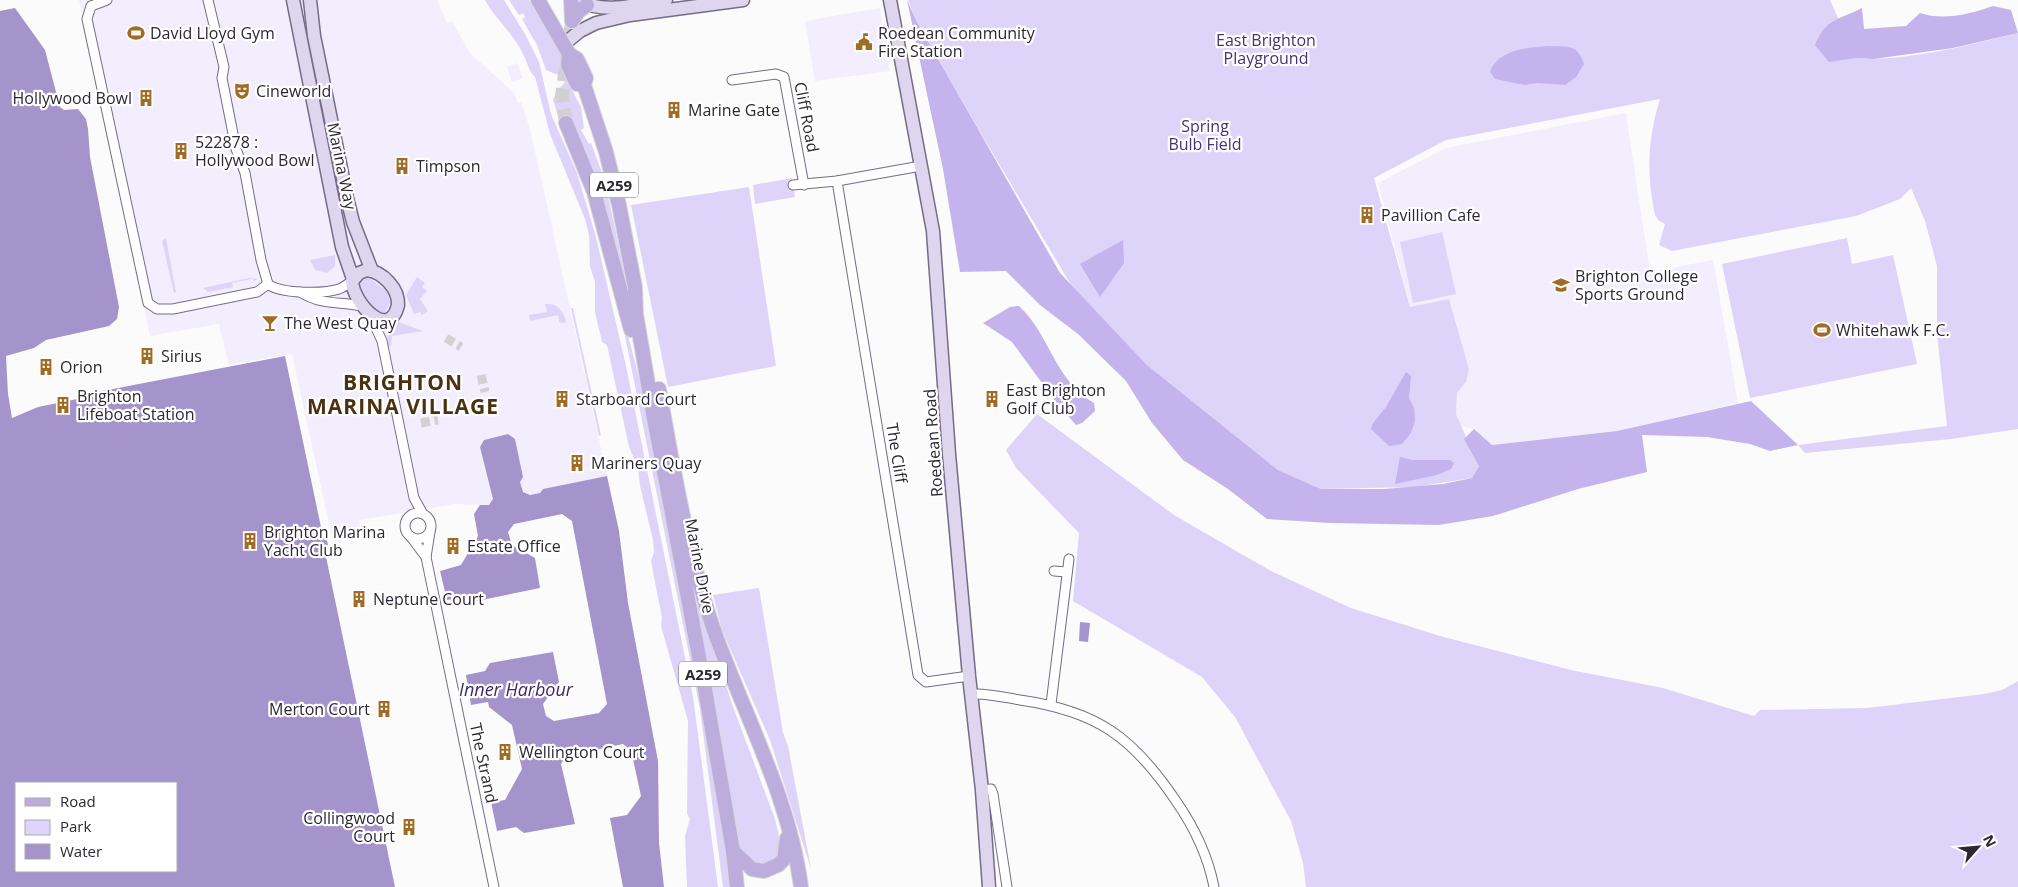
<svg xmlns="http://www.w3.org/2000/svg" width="2018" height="887" viewBox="0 0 2018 887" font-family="'Open Sans',sans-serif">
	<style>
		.built { fill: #f2eefd }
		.green { fill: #ded4fa }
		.forest { fill: #c4b3ec }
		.water { fill: #a494cb; fill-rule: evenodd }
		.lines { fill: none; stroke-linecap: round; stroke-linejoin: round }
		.street-tunnel { stroke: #d1d1d3; stroke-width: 9; stroke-dasharray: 9 4.5; stroke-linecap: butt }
		.primary-tunnel { stroke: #d1d1d3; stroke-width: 14; stroke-dasharray: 14 7; stroke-linecap: butt }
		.street-casing { stroke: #746c88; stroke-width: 11 }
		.secondary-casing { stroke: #746c88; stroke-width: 15 }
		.primary-casing { stroke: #d9d8da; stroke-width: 16 }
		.street { stroke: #fff; stroke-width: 9 }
		.secondary { stroke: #ded6ee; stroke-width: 12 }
		.primary { stroke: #bdaddd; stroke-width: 14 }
		.labels { text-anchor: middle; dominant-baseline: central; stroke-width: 4.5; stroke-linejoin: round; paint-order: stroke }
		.shield { fill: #fff; stroke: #6b6871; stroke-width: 1 }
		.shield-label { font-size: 15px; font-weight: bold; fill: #2b2834 }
		.poi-label { font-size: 16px; fill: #2b2834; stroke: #fff; text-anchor: start }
		.park-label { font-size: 16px; fill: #493073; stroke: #fff }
		.street-label { font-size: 16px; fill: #2b2834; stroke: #fff }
		.water-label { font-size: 18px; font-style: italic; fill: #41286a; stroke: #fff }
		.district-label { font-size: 21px; font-weight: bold; letter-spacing: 1px; fill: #4a310f; stroke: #fff }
	</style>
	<rect width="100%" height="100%" fill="#fbfbfb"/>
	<g class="built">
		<polygon points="79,0 437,0 447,23 452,21 470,53 514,93 518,103 521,102 529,126 542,182 607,476 543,489 540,493 530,495 523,492 520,482 523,477 515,439 508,434 484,440 480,447 493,499 489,505 454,504 359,520 361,536 333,542 292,354 229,365 219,324 150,336"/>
		<polygon points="880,8 890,71 815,81 805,21"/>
		<polygon points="516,61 523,78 512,82 507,67 516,64"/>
		<polygon points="1626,113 1650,272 1713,260 1738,403 1617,431 1492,445 1474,429 1462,427 1456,414 1457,393 1466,382 1469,369 1449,299 1410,307 1378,183 1446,148"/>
	</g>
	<g class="green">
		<path d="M485 0H504L525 34 539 62 551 114 577 173 596 237 626 366 693 697 718 887H687L685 836 690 819 687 814 688 721 661 626 662 618 651 561 654 552 653 540 640 486 638 467 629 447 607 345 602 342 595 312V282L590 266 589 235 585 219 550 134 535 77C529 72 528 64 524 56 515 35 495 19 485 0Z"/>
		<polygon points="509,0 529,0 553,39 567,68 565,72 558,75 546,70 537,45 522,19 525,17 523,13 519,15"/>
		<path d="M908 0H1830L1856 58C1906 62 1969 45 2018 33V429L1951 439 1805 453 1798 445 1947 426 1937 334V266L1925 221 1911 188 1900 199 1856 216 1672 251 1659 245 1665 224 1659 221 1655 215C1646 175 1648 137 1660 99L1446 140 1374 178 1410 307 1449 299 1469 369 1466 382 1457 393 1456 414 1479 466 1472 478 1415 487 1321 489 1278 470 1147 365 1071 285 976 125 917 22Z"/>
		<polygon points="567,81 581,107 584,128 581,130 589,144 591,143 605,181 632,308 605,205 573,120 561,125 553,100 558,89"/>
		<polygon points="792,178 795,197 755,204 753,185"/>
		<polygon points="749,187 776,366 668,387 631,205"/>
		<polygon points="1442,232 1456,294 1413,303 1400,242"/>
		<polygon points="166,238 176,292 174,293 162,241"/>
		<polygon points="1847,238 1852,264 1893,255 1917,364 1750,398 1722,264"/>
		<polygon points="335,255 335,266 327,273 315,270 310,260"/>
		<polygon points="368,277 388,292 390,303 385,313 380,314 364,303 358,283"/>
		<polygon points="417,277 425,283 422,287 427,291 420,299 428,311 422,315 420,312 414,314 406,295"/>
		<polygon points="249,278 258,279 254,281 252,279 232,283 233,287 208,292 203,288"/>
		<path d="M545 304C557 303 562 309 566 320L565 323 559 322 558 315 530 321 529 315 547 312Z"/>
		<polygon points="571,308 573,308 601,435 599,436"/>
		<polygon points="396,321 423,331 392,336 391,346 388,347 387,327"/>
		<path d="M628 335C676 514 702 704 732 887H723L700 709 625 336Z"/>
		<polygon points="1037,414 1174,515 1271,571 1351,608 1440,636 1571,670 1663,688 1754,716 1760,710 1867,708 1984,694 2002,690 2018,681 2018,887 1306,887 1303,863 1291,821 1235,717 1202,677 1073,601 1079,533 1016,468 1006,450"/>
		<polygon points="759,588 783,733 788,746 811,869 770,740 722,630 713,595"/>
		<polygon points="700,606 732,704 775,819 781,845 780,855 772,864 753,865 741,852 696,607"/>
	</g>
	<g class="forest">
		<polygon points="907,0 917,22 1060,273 1147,365 1278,470 1321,489 1384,489 1443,484 1472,478 1479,466 1464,439 1474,429 1492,445 1617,431 1751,401 1798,445 1770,451 1750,444 1707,437 1642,435 1647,472 1578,489 1493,516 1439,525 1330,523 1267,519 1228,489 1183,460 1152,423 1126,381 1078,334 1040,305 1006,271 960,272 943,169"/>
		<path d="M1993 6 2011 10 2018 33 1953 48 1873 59 1856 58 1829 62 1815 45C1826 18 1839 20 1862 8L1864 29 1906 26 1920 13C1942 21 1971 14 1993 6Z"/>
		<path d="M1548 46C1568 47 1577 43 1584 64L1576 77 1565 85 1537 83 1525 85 1495 79 1490 72C1498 49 1528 48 1548 46Z"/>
		<polygon points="1123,240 1124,263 1100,297 1080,264"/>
		<path d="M1019 306C1051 336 1054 380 1094 403L1095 411 1082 423 1076 425 1056 402 1012 342 983 323 1010 307Z"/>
		<polygon points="1406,372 1411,376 1409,398 1414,408 1415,421 1411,433 1402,444 1389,446 1371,429 1373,423 1386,407"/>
		<polygon points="1400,457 1413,460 1450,460 1454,463 1451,469 1437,475 1395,484"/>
	</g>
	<g class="water">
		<path d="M15 8 45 50 60 107 64 110 78 109 86 119 88 129 90 157 119 307 117 319 109 326 46 340 34 348 6 356 8 394 12 418 38 407 92 396V393L285 356 322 532 323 537 326 536 328 545 324 547 325 552 395 887H0V11ZM16 783H176V871H16Z"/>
		<polygon points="508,434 515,439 523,477 520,482 523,492 530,495 540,493 543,489 607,476 619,531 628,603 658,761 659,843 664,887 623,887 610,818 627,815 641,796 631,750 623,744 566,756 561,764 575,824 524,833 516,827 497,831 491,802 505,800 522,769 512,725 489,707 488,702 471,705 466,675 485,671 490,663 553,652 559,682 543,704 546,716 554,721 599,713 607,704 572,521 562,514 514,524 508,532 512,545 535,558 540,588 477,601 468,596 447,600 440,571 461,565 478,536 474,514 480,505 489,505 493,499 480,447 484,440"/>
		<polygon points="1080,622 1090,623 1088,642 1079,641"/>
	</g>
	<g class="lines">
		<g class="street-tunnel">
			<polyline points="446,338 461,347"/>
			<polyline points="481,375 485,392"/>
			<polyline points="421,423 438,420"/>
		</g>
		<polyline class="primary-tunnel" points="566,123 562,97 572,21"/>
		<g class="street-casing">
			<g id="street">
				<polyline points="107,0 91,6 87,19 148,303 157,309 173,309 257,292 268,284"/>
				<polyline points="208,0 224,67 222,78 236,149 245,173 261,260 268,284"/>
				<polyline points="732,80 776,74 784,77 804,185"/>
				<polyline points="837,181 918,675 926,682 969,676"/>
				<polyline points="793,185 837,181 921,166"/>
				<path d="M268 284C280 294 324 294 339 289 344 287 348 284 352 281"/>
				<path d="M300 292C324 306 337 301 362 306"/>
				<polyline points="370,315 382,341 414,498 423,514"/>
				<circle cx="418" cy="526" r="13"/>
				<polyline points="430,532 426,557 494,887"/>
				<polyline points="411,537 426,557"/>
				<polyline points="1054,571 1067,572"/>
				<path d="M971 694C987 693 1004 697 1020 700 1097 711 1133 737 1176 801 1194 827 1208 856 1214 887"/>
				<polyline points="1051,704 1069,559"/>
				<polyline points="982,790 991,789 993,794 1007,887"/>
			</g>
		</g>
		<g class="secondary-casing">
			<g id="secondary">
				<polyline points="293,0 342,247 353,279"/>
				<polyline points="310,0 314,36 347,198 353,222 372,271"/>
				<path d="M578 0C604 15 638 4 666 0"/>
				<polyline points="890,0 933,231 949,454 969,676 982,790 989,887"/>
				<polyline points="564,44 580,31 596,23 630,15 743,0"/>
				<path d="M367 270C383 272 399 289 398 305 389 342 353 303 352 281L359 273Z"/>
			</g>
		</g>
		<g class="primary-casing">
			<g id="primary">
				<polyline points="538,0 569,54 577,59 586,78 584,85 606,152 619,205 635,287 636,314 653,413 703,678 733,851 737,887"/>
				<polyline points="571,0 572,21"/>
				<polyline points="572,21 578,12 587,5"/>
				<polyline points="569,54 568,65 577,84 584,85"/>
				<polyline points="566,123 594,192 631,330"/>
				<path d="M659 389C674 472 688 557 716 636 746 718 790 800 801 887"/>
				<polyline points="733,851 752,869 764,871 778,865 784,859 787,838"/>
			</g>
		</g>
		<use href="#street" class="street"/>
		<use href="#secondary" class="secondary"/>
		<use href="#primary" class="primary"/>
	</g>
	<defs>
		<g id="stadium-bare" transform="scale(1.35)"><path d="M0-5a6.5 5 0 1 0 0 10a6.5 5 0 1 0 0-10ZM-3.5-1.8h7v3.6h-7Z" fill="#a06c23" stroke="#fff" stroke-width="2.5" paint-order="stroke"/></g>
		<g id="civic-bare" transform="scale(1.35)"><path d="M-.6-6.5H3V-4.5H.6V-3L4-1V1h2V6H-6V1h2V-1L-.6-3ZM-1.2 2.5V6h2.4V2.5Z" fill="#a06c23" stroke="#fff" stroke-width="2.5" paint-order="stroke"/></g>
		<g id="theatre-bare" transform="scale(1.35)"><path d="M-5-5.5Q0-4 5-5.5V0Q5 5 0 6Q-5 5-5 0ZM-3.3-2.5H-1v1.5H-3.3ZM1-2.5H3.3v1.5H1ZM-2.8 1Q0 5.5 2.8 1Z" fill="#a06c23" stroke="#fff" stroke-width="2.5" paint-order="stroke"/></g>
		<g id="building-bare" transform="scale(1.35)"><path d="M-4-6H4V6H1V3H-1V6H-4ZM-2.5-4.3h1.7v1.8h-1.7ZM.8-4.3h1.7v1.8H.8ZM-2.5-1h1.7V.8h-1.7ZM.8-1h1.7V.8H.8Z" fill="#a06c23" stroke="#fff" stroke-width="2.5" paint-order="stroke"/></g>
		<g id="school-bare" transform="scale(1.35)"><path d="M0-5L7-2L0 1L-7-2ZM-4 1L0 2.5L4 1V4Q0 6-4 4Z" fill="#a06c23" stroke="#fff" stroke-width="2.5" paint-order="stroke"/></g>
		<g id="bar-bare" transform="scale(1.35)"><path d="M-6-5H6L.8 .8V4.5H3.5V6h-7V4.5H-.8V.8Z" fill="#a06c23" stroke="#fff" stroke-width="2.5" paint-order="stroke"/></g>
	</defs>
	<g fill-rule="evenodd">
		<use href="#stadium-bare" x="136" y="33"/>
		<use href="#civic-bare" x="864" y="42"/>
		<use href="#theatre-bare" x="242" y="91"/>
		<use href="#building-bare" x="146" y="98"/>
		<use href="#building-bare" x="674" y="110"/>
		<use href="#building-bare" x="181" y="151"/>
		<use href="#building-bare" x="402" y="166"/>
		<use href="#building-bare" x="1367" y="215"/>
		<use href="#school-bare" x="1561" y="285"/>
		<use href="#bar-bare" x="270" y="323"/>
		<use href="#stadium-bare" x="1822" y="330"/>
		<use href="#building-bare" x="147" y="356"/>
		<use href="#building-bare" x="46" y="367"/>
		<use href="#building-bare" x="562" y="399"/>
		<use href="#building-bare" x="992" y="399"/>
		<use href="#building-bare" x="63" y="405"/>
		<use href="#building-bare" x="577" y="463"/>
		<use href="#building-bare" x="250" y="541"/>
		<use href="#building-bare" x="453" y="546"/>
		<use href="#building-bare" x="359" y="599"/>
		<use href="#building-bare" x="384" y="709"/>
		<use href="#building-bare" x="505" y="752"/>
		<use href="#building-bare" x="409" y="827"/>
	</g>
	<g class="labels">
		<g class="shield">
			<rect x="590" y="172.5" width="48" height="25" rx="4"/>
			<rect x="679" y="661.5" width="48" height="25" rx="4"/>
		</g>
		<g class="shield-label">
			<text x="614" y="185">A259</text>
			<text x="703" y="674">A259</text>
		</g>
		<g class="poi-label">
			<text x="150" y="33">David Lloyd Gym</text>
			<text x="878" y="33">Roedean Community<tspan x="878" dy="18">Fire Station</tspan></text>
			<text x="256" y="91">Cineworld</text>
			<text x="132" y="98" text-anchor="end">Hollywood Bowl</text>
			<text x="688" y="110">Marine Gate</text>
			<text x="195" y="142">522878 :<tspan x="195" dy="18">Hollywood Bowl</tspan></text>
			<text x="416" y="166">Timpson</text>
			<text x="1381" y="215">Pavillion Cafe</text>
			<text x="1575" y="276">Brighton College<tspan x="1575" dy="18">Sports Ground</tspan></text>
			<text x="284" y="323">The West Quay</text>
			<text x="1836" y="330">Whitehawk F.C.</text>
			<text x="161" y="356">Sirius</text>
			<text x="60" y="367">Orion</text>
			<text x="1006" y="390">East Brighton<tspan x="1006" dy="18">Golf Club</tspan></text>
			<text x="77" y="396">Brighton<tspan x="77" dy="18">Lifeboat Station</tspan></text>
			<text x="576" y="399">Starboard Court</text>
			<text x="591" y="463">Mariners Quay</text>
			<text x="264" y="532">Brighton Marina<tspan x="264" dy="18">Yacht Club</tspan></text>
			<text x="467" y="546">Estate Office</text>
			<text x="373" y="599">Neptune Court</text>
			<text x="370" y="709" text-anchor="end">Merton Court</text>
			<text x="519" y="752">Wellington Court</text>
			<text x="395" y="818" text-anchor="end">Collingwood<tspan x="395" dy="18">Court</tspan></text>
		</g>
		<g class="park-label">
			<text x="1266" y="40">East Brighton<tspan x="1266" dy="18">Playground</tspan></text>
			<text x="1205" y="126">Spring<tspan x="1205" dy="18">Bulb Field</tspan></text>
		</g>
		<g class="street-label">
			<text transform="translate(807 117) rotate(79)">Cliff Road</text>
			<text transform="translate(342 166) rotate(78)">Marina Way</text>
			<text transform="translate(933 443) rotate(-94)">Roedean Road</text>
			<text transform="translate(897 453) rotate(81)">The Cliff</text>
			<text transform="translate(700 566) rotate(79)">Marine Drive</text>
			<text transform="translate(484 763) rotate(78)">The Strand</text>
		</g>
		<g class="water-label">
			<text x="516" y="689">Inner Harbour</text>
		</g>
		<g class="district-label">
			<text x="403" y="382">BRIGHTON<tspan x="403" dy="24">MARINA VILLAGE</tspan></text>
		</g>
	</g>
	<rect x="15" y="782" width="162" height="90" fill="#ffffff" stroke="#aaa9ae"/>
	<rect x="25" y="798" width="25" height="8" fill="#bdaddd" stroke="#aaa9ae"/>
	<text x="60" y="807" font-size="15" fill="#2b2834">Road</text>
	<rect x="25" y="820" width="25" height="15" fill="#ded4fa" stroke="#aaa9ae"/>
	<text x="60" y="832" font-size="15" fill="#2b2834">Park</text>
	<rect x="25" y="844" width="25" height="15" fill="#a494cb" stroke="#aaa9ae"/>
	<text x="60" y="857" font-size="15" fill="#2b2834">Water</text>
	<g transform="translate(1978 847) rotate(63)" stroke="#ffffff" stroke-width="4" paint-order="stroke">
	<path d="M0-4L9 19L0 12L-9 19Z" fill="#2b2834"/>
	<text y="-8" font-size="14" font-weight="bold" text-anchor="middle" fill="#2b2834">N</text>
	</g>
</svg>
